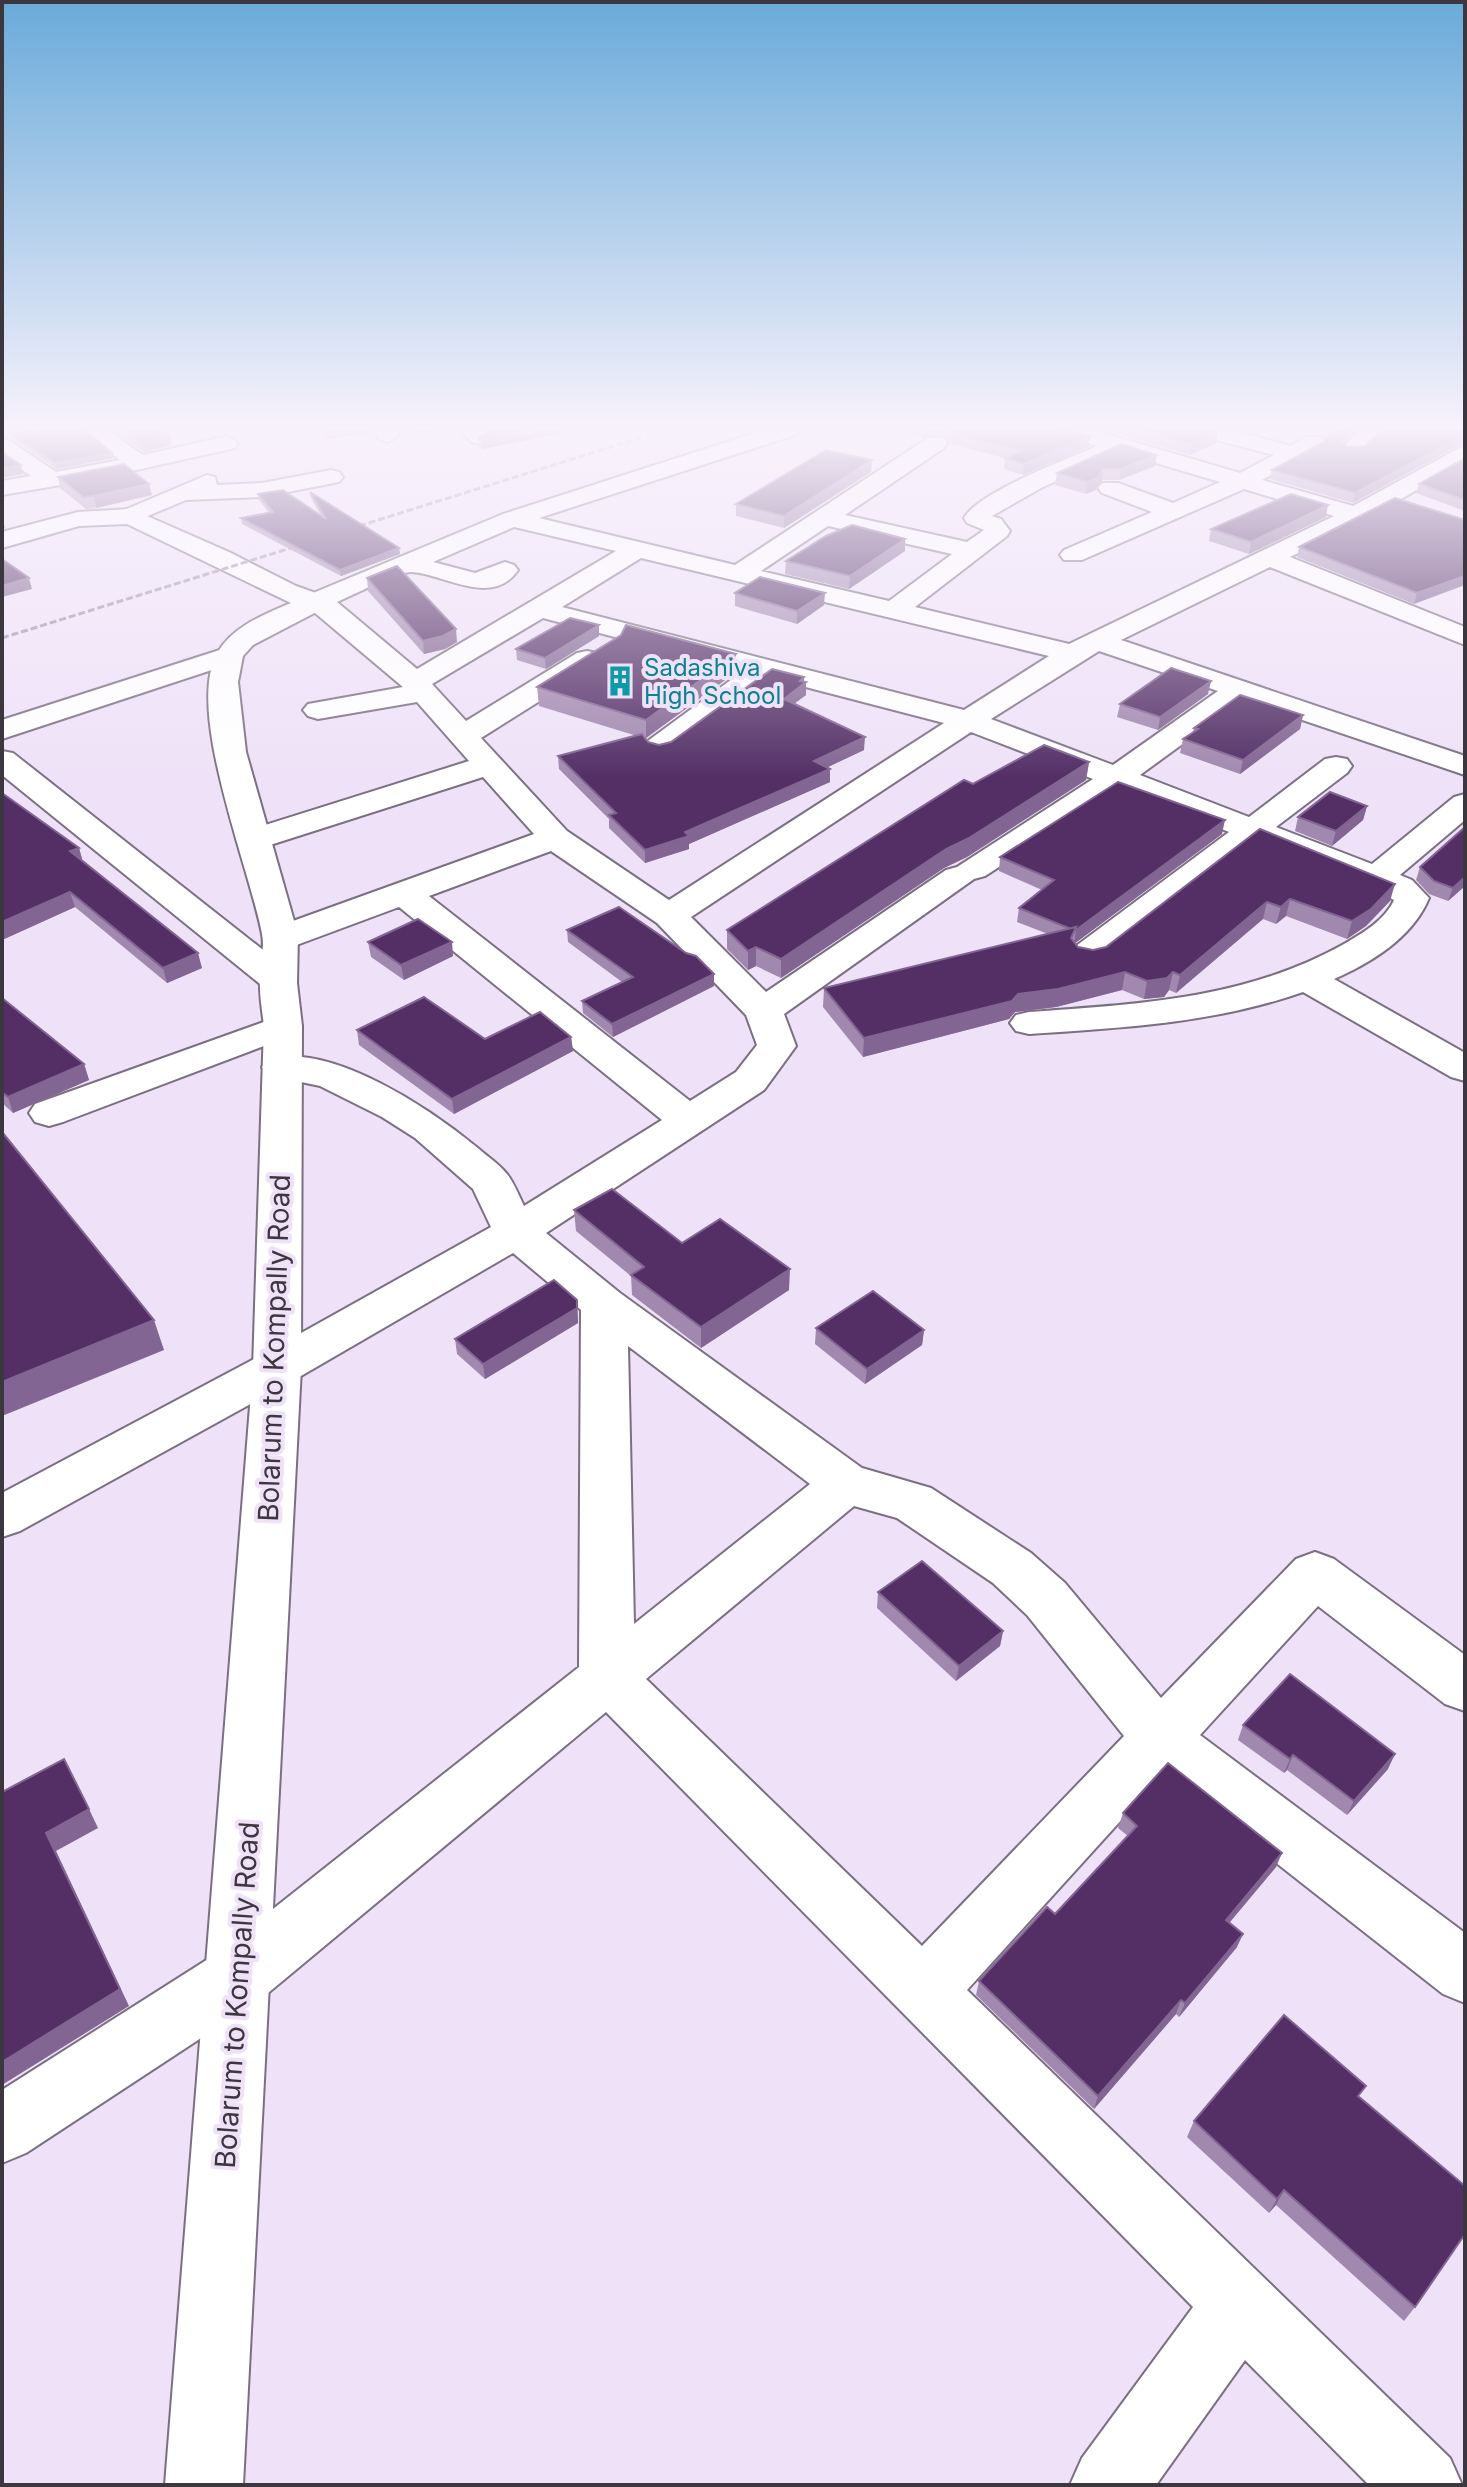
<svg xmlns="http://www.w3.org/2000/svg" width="1467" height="2487" viewBox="0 0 1467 2487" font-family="Inter,sans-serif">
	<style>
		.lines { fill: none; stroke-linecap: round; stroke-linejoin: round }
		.minor-casing { stroke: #7b6f82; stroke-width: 4 }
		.major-casing { stroke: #7b6f82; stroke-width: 4 }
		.minor { fill: #fff; fill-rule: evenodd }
		.major { fill: #fff; fill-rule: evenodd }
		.rail { stroke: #9c92a2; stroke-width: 3; stroke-dasharray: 7 3; stroke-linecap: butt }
		.wall { fill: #a188af }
		.shaded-wall { fill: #826592 }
		.building { fill: #532f66; stroke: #826592; stroke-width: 2 }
		.labels { text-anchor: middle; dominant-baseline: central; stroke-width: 8; stroke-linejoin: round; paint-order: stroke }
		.far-culture-label { font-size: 24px; fill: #0d838f; stroke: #efe2f8; text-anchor: start }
		.street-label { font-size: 28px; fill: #3c373f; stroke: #efe2f8 }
	</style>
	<rect width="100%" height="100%" fill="#efe2f8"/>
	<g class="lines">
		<g class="minor-casing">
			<g id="minor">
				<polygon points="81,430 107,430 143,455 227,436 238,443 235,448 96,479 2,495 2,481 31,476 2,456 2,439 10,441 56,472 120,460"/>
				<polygon points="375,430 397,430 399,435 388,442 380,440"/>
				<polygon points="461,430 485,430 490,437 479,444 471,442"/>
				<path d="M764 430H798L795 435 539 518 735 565 928 438H944L947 443 944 448 845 515 967 542 984 530 967 523 964 518C980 491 1066 460 1097 446L1060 435 1057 430H1093L1240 473 1274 455 1216 440 1213 435 1216 430H1232L1291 446 1306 437H1322L1325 442 1322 447 1262 480 1353 506 1465 445V462L1365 520 1290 557 1465 627V645L1270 567 1121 640 1465 756V775L1243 700 1140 775 1249 817 1325 759 1336 757 1347 759 1352 766 1347 773 1276 827 1372 864 1454 797 1465 794V820L1400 875 1412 880 1429 898C1413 937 1371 963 1334 979L1465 1053V1081L1451 1077 1303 992C1215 1023 1122 1028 1029 1034L1016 1031 1010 1023 1016 1015 1029 1012C1139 1004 1246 999 1344 944 1363 933 1385 920 1394 900L1364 884 1256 843 1102 962 1089 965 1076 962 1071 954 1076 946 1229 832 1120 789 985 876 974 879 784 1014 796 1046 764 1090 546 1233 620 1293 862 1468 931 1488 1031 1553 1065 1583 1161 1698 1296 1559 1315 1552 1334 1559 1465 1655V1711L1445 1704 1318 1606 1200 1735 1465 1933V2003L1443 1994 1163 1774 967 1990 1450 2458 1462 2485H1369L1245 2360 1156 2485H1070L1082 2458 1193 2307 606 1712 262 1998 26 2153 2 2163V2090L216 1954 579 1667 581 1310 513 1253 294 1380 20 1531 2 1537V1493L260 1356 491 1227 473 1189 415 1138 382 1117 320 1086 268 1075 262 1067 268 1059C332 1042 432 1110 479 1149 488 1157 499 1164 507 1174 514 1183 519 1196 524 1206L662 1120 399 907 294 946 281 949 268 946 263 938 268 930 534 834 483 777 267 846 255 849 243 846 238 839 243 832 469 761 417 702 318 719 308 716 303 710 308 704 403 687 302 602 306 596 503 514ZM1119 452 1220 482 1173 503 1118 483H1102L1098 488 1102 493 1152 512 1064 550 1060 555 1064 560H1082L1244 489 1334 516 1069 644 915 607 1007 536 1010 531 1001 519 992 516 1041 488ZM828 526 952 554 889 601 761 571ZM514 527 616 551 417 669 337 602C351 596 400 571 412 572 444 574 492 608 518 570L514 565 505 562 475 573 433 562ZM641 558 1049 656 964 710 562 607ZM543 618 743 671 649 740 645 746 649 752 660 755 671 752 771 678 944 723 669 900 567 831 481 738 597 665 601 659 597 653 587 651 577 653 466 721 432 684ZM1099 651 1218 691 1113 765 991 719ZM971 732 1093 779 957 867 946 870 766 992 691 917ZM551 851 657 923 746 1015 757 1045 736 1072 690 1101 429 896ZM628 1346 810 1484 634 1624ZM854 1506 897 1518 993 1583 1027 1615 1124 1736 922 1946 646 1679Z"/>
				<polygon points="1360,430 1384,430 1361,453 1345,453 1342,448"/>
				<polygon points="331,470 339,472 343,477 339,482 262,497 186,500 131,523 122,521 119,516 122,511 207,475 215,477 217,485 262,483"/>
				<polygon points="229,647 239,649 243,655 239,661 2,739 2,720"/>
				<polygon points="2,751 13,753 291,972 296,980 291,988 278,991 265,988 2,775"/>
				<polygon points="283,1015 296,1018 302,1026 296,1034 63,1122 49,1126 35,1122 29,1113 35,1104"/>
			</g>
		</g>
		<g class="major-casing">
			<path id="major" d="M131 509 229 552 296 586 324 596 328 602 324 608 253 645 243 656 238 682 246 752 298 935 297 983 302 1026 301 1368 243 2485H165L253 1368 264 1026C262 1010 259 993 260 977 260 963 265 949 262 934 250 869 185 711 217 654 231 627 265 614 291 603L127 524 79 526 2 548V532L78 512Z"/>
		</g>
		<use href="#minor" class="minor"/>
		<use href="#major" class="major"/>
		<g class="rail">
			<polyline points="340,532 665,430"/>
			<polyline points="2,638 310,542"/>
		</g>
	</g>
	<g class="wall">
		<polygon points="113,430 163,430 172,445 144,452"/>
		<polygon points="319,430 374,430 373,433 325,439"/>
		<polygon points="487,430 576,430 482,449 479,447 478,438 488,431"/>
		<polygon points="912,430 1071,430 1090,436 1088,447 1023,475 1004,469 1005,458 950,444 944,435 923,438 912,435"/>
		<polygon points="1105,430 1216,430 1218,432 1216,443 1190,455"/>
		<polygon points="1333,430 1356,430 1344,444 1347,447 1365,446 1381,430 1353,503 1270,479 1272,470 1325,441"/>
		<polygon points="34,432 113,458 57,469 12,439 10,433"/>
		<polygon points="1121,444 1155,466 1119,480 1102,480 1096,490 1086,494 1055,485 1057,473"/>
		<polygon points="1465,458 1465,511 1416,493 1419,484"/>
		<polygon points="872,460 871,472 784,528 736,516 736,504"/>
		<polygon points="58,477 152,495 96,508 86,509 60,488"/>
		<polygon points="310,492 399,548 400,554 341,576 242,524 241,518 269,513 259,500 258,494 321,516 311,498"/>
		<polygon points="1326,517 1249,554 1209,541 1211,529"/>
		<polygon points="1465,520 1414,604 1297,557 1299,547"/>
		<polygon points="905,539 905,551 849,589 785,574 786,561"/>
		<polygon points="367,578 457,642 445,649 424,654 368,591"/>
		<polygon points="735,593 824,605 797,624 735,606"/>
		<polygon points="599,625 599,636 546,669 517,660 516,649"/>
		<polygon points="736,654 736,672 646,738 645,738 648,742 659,745 671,742 804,682 806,695 794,704 864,750 828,767 830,769 830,782 689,844 689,849 645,863 609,828 609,819 559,769 558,756 637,736 539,706 537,687"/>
		<polygon points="1208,694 1158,730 1117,717 1120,704"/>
		<polygon points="1303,715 1300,729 1240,774 1180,753 1183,739 1193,732 1194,728"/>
		<polygon points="1089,762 1086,780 967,857 944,868 781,978 756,966 748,970 727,949 727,930 973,784"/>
		<polygon points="1367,806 1363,820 1332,846 1295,831 1298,817"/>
		<polygon points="1260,829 1390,901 1366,926 1347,939 1286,916 1276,924 1263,919 1176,993 1169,990 1164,997 1144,999 1122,990 1056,1007 1015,1012 1009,1019 863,1057 823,1007 824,988 1048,934 1017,922 1019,908 1042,890 999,871 1000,857 1222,834 1075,943 1078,947 1093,950 1106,947"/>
		<polygon points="79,848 83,862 202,968 167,983 75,907 2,940"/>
		<polygon points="1420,867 1465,886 1448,901 1429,894 1416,880"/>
		<polygon points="567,930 714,986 613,1037 583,1013 582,1001 622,982 568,942"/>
		<polygon points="368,942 453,956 404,980 371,957"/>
		<polygon points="2,998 84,1064 89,1080 13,1113 2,1103"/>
		<polygon points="357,1030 485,1039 571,1037 573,1051 454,1114 359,1045"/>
		<polygon points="574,1210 682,1243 789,1290 701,1348 632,1295 631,1276 576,1231"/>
		<polygon points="577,1300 578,1323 485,1379 457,1354 455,1339"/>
		<polygon points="816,1328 924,1330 922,1345 865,1384 815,1344"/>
		<polygon points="878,1592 1003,1631 1000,1646 956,1681 877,1608"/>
		<polygon points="1243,1725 1388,1769 1347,1815 1287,1770 1284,1773 1238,1740"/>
		<polygon points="1123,1813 1276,1867 1229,1923 1237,1947 1179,2017 1176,2014 1094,2109 976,1995 979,1981 1055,1914 1128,1836 1118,1828"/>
		<polygon points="1359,2097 1415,2307 1404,2321 1276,2205 1269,2213 1187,2137 1194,2121"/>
	</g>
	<g class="shaded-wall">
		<polygon points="324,430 374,430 373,433 325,439"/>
		<polygon points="413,430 452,430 413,434"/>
		<polygon points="531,430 576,430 482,449 481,440"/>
		<polygon points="924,430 944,430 944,435 923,438"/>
		<polygon points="1350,430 1356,430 1339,450 1341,440"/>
		<polygon points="1218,432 1216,443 1190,455 1192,444"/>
		<polygon points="1465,435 1465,442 1353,503 1355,493"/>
		<polygon points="170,436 172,445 144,452 142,443"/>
		<polygon points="1090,436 1088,447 1023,475 1024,464"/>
		<polygon points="112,453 113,458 57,469 55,463"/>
		<polygon points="1157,455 1155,466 1119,480 1121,469"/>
		<polygon points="872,460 871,472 784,528 784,516"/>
		<polygon points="21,465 23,474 2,478 2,468"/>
		<polygon points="1104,469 1102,480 1096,490 1086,494 1087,482"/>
		<polygon points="149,484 152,495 96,508 94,496"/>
		<polygon points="1328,505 1326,517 1249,554 1251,542"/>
		<polygon points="2,518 5,528 2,529"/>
		<polygon points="905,539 905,551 849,589 850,576"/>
		<polygon points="399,548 400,554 341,576 340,570"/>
		<polygon points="1465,576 1465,585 1414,604 1417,593"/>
		<polygon points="29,578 32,589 2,597 2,586"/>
		<polygon points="825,593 824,605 797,624 797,611"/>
		<polygon points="599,625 599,636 546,669 545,658"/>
		<polygon points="456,629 457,642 445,649 424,654 423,641"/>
		<polygon points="736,654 736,672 646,738 646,720"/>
		<polygon points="804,677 804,684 806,682 806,695 784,711 784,699 800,681"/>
		<polygon points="1211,681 1208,694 1158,730 1160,717"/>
		<polygon points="1303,715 1300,729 1240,774 1243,760"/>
		<polygon points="865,737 864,750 813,774 814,761"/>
		<polygon points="1089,762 1086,780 967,857 944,868 781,978 781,959 946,849"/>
		<polygon points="830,769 830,782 689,844 689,849 645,863 645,850"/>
		<polygon points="1367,806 1363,820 1332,846 1336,831"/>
		<polygon points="1225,820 1222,834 1074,944 1076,930"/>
		<polygon points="79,848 83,863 70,851"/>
		<polygon points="1465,877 1465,886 1448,901 1453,888"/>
		<polygon points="1395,884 1390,901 1366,926 1347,939 1352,921"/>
		<polygon points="70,892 75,907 2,940 2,922"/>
		<polygon points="1290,899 1286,916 1276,924 1281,907"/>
		<polygon points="1267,902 1263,919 1176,993 1180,975"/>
		<polygon points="452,942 453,956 404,980 401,965"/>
		<polygon points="756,947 756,966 748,970 748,951"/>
		<polygon points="198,953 202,968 167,983 163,968"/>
		<polygon points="1125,972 1122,990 1056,1007 1015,1012 1009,1019 863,1057 864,1038 1018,994"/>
		<polygon points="1173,972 1169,990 1164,997 1144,999 1147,981"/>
		<polygon points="714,974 714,986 613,1037 612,1024"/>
		<polygon points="571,1037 573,1051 454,1114 452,1099"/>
		<polygon points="84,1064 89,1080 13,1113 8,1097"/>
		<polygon points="790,1269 789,1290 701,1348 701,1327"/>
		<polygon points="577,1300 578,1323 485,1379 483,1364"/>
		<polygon points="154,1320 164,1350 2,1416 2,1382"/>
		<polygon points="924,1330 922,1345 865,1384 867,1369"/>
		<polygon points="1003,1631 1000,1646 956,1681 959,1666"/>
		<polygon points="1395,1754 1388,1769 1347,1815 1354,1801"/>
		<polygon points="1293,1755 1287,1770 1284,1773 1290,1759"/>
		<polygon points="89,1809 98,1828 56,1851 129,2006 2,2085 2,2062 46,1833"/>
		<polygon points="1282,1853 1276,1867 1220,1934 1226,1920"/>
		<polygon points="1243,1934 1237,1947 1179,2017 1185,2003"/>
		<polygon points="1181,2000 1176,2014 1094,2109 1098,2096"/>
		<polygon points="1284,2190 1276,2205 1269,2213 1277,2199"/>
	</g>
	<g class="building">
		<polygon points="26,430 32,430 34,432 44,430 85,430 112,453 55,463 10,433"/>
		<polygon points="124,430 163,430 170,436 142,443"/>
		<polygon points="489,430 531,430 481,440 478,438"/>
		<polygon points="949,430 1071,430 1090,436 1024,464 1005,458 1021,451 950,433"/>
		<polygon points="1143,430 1216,430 1218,432 1192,444"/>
		<polygon points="1333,430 1350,430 1341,440 1347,447 1365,446 1381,430 1465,430 1465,435 1355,493 1272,470 1325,441 1330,432"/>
		<polygon points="1121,444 1157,455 1121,469 1104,469 1097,478 1087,482 1057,473"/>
		<polygon points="826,450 872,460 784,516 736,504"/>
		<polygon points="2,452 21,465 2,468"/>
		<polygon points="1465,458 1465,500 1419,484"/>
		<polygon points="124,464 149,484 94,496 83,497 58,477"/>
		<polygon points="283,490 326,519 310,492 399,548 340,570 241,518 273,512 258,494"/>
		<polygon points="1291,494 1328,505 1251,542 1211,529"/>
		<polygon points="1395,498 1465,520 1465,576 1417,593 1299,547"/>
		<polygon points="852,525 905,539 850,576 786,561 826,536"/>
		<polygon points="2,559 29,578 2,586"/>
		<polygon points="397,566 456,629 443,636 423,641 367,578"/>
		<polygon points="760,577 825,593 797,611 735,593"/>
		<polygon points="570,618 599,625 545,658 516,649"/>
		<polygon points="626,625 736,654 646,720 537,687 621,635"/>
		<polygon points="1171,668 1211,681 1160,717 1120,704"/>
		<polygon points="772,669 804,677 800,681 806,682 784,699 865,737 814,761 830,769 685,832 689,836 645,850 609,815 616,813 558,756 642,734 648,742 659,745 671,742"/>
		<polygon points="1240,695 1303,715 1243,760 1183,739 1198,729 1194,728"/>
		<polygon points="1044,745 1089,762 969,838 946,849 781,959 756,947 748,951 727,930 964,780 973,784"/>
		<polygon points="1118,782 1225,820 1076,930 1075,930 1076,927 1071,929 1019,908 1054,880 1000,857"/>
		<polygon points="1330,792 1367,806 1336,831 1298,817"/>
		<polygon points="2,793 79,848 70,851 198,953 163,968 70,892 2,922"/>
		<polygon points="1465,827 1465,877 1453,888 1434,881 1420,867"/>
		<polygon points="1260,829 1395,884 1371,909 1352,921 1290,899 1281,907 1267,902 1180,975 1173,972 1167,978 1147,981 1125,972 1058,989 1018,994 1012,1001 864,1038 824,988 1076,927 1071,938 1078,947 1093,950 1106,947"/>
		<polygon points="619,907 686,953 696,956 714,974 612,1024 582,1001 633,977 567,930"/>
		<polygon points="418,919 452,942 401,965 368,942"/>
		<polygon points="424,997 485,1039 540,1012 571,1037 452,1099 357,1030"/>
		<polygon points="2,998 84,1064 8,1097 2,1092"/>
		<polygon points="2,1132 154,1320 2,1382"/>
		<polygon points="612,1189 682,1243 720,1219 790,1269 701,1327 631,1275 644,1267 574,1210"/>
		<polygon points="554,1280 577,1300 577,1308 483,1364 455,1339"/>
		<polygon points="873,1291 924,1330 867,1369 816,1328"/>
		<polygon points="922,1561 1003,1631 959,1666 878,1592"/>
		<polygon points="1290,1674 1395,1754 1354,1801 1293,1755 1290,1759 1243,1725"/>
		<polygon points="64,1759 89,1809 46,1833 120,1989 2,2062 2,1792"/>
		<polygon points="1168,1763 1282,1853 1226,1920 1243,1934 1185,2003 1181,2000 1098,2096 979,1981 1047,1907 1055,1914 1137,1826 1123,1813"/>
		<polygon points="1284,2015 1366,2086 1358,2096 1465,2186 1465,2234 1415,2307 1284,2190 1277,2199 1194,2121"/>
	</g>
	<linearGradient id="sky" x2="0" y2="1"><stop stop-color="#69aada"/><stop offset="0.55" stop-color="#f8f2fc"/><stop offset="1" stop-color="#f8f2fc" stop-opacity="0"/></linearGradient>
	<rect width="1467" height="778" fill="url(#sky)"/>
	<defs>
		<g id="building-bare" transform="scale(2.4)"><path d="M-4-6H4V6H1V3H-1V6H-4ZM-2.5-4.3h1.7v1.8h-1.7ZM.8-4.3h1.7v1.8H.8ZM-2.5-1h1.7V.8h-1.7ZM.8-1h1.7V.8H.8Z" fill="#0f9aa8" stroke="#efe2f8" stroke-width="2.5" paint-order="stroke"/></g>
	</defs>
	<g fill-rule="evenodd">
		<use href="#building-bare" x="620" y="681"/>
	</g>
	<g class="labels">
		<g class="far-culture-label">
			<text x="644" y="667">Sadashiva<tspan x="644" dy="28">High School</tspan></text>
		</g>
		<g class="street-label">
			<text transform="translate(274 1348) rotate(-88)">Bolarum to Kompally Road</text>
			<text transform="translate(237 1995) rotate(-86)">Bolarum to Kompally Road</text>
		</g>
	</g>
	<rect width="1467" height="2487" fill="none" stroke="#3c373f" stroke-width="8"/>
</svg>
